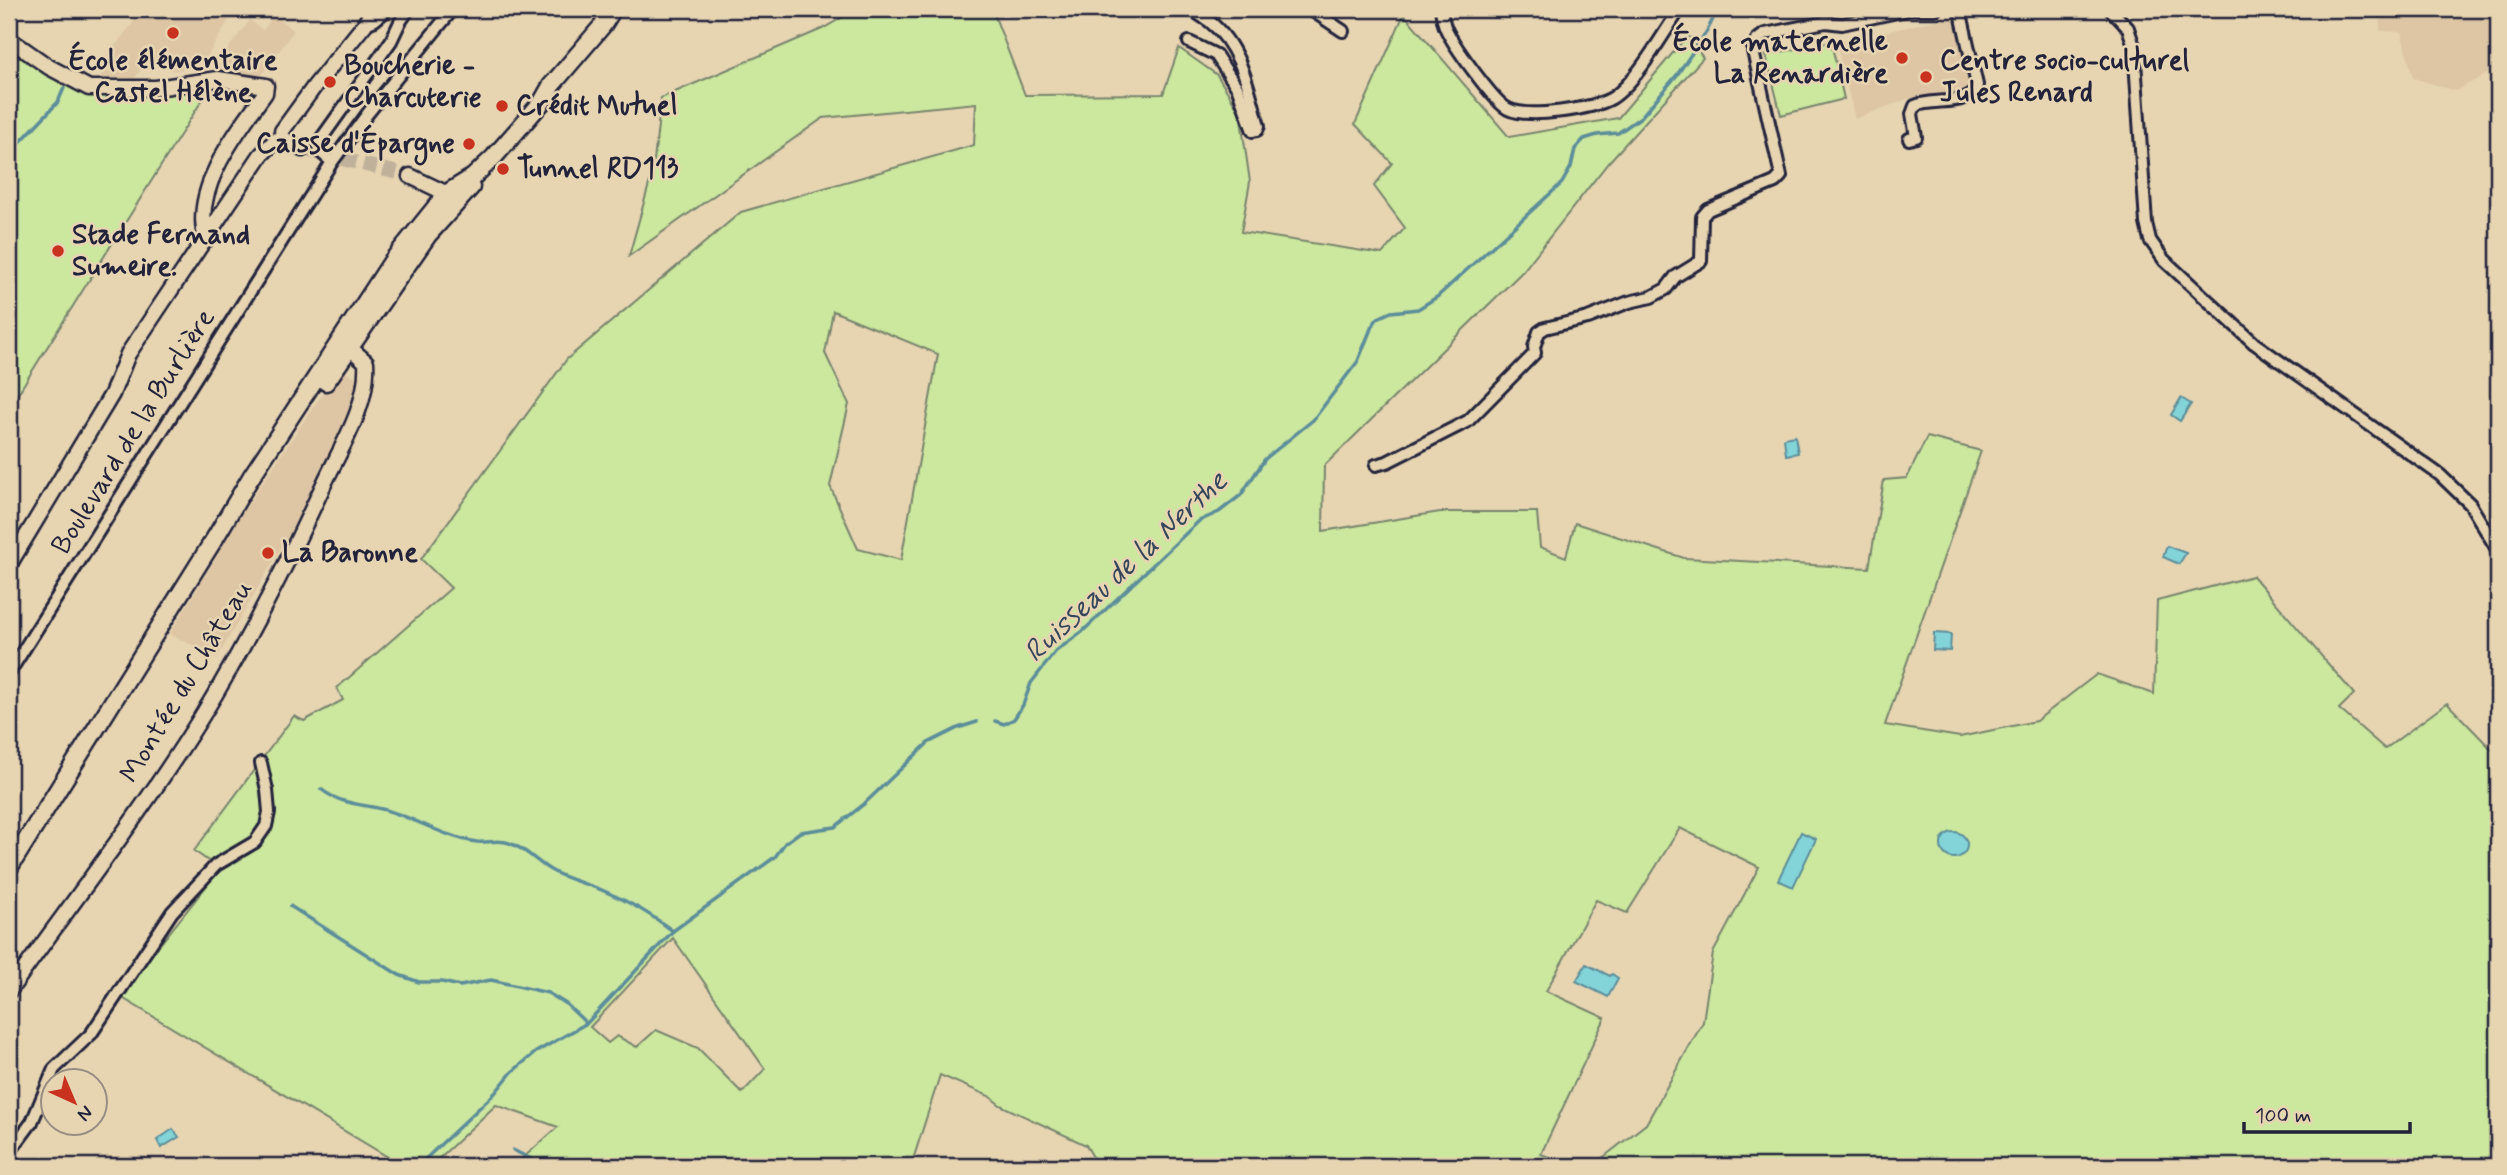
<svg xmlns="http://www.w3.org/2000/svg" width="2507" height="1175" viewBox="0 0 2507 1175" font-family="Mynerve,sans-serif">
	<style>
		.built { fill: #dec6a4 }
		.green { fill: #cce79e; stroke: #77846c; stroke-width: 2; fill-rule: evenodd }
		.water { fill: #83d4d9; stroke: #5c8d9a; stroke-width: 2 }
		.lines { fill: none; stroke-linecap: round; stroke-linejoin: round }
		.stream { stroke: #5c8d9a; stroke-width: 3.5 }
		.tertiary-tunnel { stroke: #c0b19a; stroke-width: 14; stroke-dasharray: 14 7; stroke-linecap: butt }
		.minor-casing { stroke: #22223b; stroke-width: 16 }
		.tertiary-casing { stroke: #22223b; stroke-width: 19 }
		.secondary-casing { stroke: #22223b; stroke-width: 21 }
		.minor { stroke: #e7d5b2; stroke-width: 10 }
		.tertiary { stroke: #e7d5b2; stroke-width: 14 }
		.secondary { stroke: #e7d5b2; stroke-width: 16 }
		.poi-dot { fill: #c8321e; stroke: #e7d5b2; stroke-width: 2.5 }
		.labels { text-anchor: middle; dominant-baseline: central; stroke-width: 5; stroke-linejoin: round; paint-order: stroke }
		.poi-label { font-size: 28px; font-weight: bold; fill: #22223b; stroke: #e7d5b2; text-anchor: start }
		.street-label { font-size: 28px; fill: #22223b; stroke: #e7d5b2 }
		.water-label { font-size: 30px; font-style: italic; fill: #35465b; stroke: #e7d5b2 }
	</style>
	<rect width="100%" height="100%" fill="#e7d5b2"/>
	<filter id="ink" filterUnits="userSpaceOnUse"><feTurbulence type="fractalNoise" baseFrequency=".0143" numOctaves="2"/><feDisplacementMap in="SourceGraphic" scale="14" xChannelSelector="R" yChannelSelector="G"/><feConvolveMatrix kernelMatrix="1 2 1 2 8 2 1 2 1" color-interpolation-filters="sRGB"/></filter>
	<g filter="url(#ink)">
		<g class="built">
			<polygon points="144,9 234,9 235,10 207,57 199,65 173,71 160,60 153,68 147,63 136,76 136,83 101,83 102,62"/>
			<polygon points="2379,9 2498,9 2498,56 2486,75 2455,91 2413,78 2401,32 2380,31"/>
			<polygon points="274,15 294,31 260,77 218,74 220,59 250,20 263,30"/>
			<polygon points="1954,16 1971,89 1967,92 1907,99 1855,119 1836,43"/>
			<polygon points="343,371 361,379 315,490 217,658 170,634 239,518 317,401"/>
		</g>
		<g class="green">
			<path d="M857 9H992L1025 95 1163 94 1179 48 1217 75 1240 112 1250 182 1241 232 1382 254 1405 228 1374 186 1392 163 1355 124 1404 14 1509 137 1618 118 1688 35 1703 58 1608 163 1523 271 1324 466 1323 531 1440 512H1537L1540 547 1566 557 1575 523 1684 558 1869 568 1884 480 1907 478 1927 437 1981 451 1885 725 1960 737 2036 721 2097 674 2154 694 2157 601 2253 576 2354 694 2339 709 2385 749 2447 703 2498 756V1166H1592L1646 1124 1703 1022 1713 953 1759 867 1680 828 1627 913 1596 900 1546 991 1605 1018 1541 1154 1573 1166H1098L1086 1145 1000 1105 989 1096 940 1075 911 1166H514L558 1127 496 1105 431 1166H403L119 996 220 869 194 851 294 716 304 721 343 700 337 688 451 588 421 559 567 359 741 212 974 145 976 103 823 118 629 256 653 170 661 98 822 29ZM833 311 938 354 901 560 858 549 830 486 849 404 825 353ZM673 938 765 1069 742 1093 698 1048 656 1030 637 1047 617 1036 608 1043 590 1027Z"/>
			<polygon points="1831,42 1844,99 1781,115 1766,55"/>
			<polygon points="9,51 76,89 105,94 211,86 9,408"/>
		</g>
		<g class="water">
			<polygon points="2181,398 2191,404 2180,421 2171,415"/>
			<polygon points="1795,436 1798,453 1786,455 1784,438"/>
			<polygon points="2167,546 2186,553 2179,564 2163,557"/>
			<polygon points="1934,633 1951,634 1950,651 1933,650"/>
			<polygon points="1801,832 1816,839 1793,887 1778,880"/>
			<circle cx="1954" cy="845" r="13"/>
			<polygon points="1586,964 1610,976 1612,974 1618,978 1608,997 1576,981"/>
			<polygon points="173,1129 179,1137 161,1148 157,1140"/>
		</g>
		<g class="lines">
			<g class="stream">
				<polyline points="9,154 58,102 64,88"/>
				<polyline points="995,721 1004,724 1014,719 1023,705 1031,683 1056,651 1082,632 1199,521 1219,512 1241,495 1265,459 1313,420 1358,361 1372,326 1378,318 1391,312 1418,309 1437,297 1562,183 1571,167 1575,149 1584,139 1597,135 1618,133 1641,117 1677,75 1707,31 1718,9"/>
				<path d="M321 789C341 806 369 804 392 812 420 821 447 838 477 842 488 843 499 839 509 843 526 848 538 864 554 872 569 880 588 884 604 891 628 901 652 915 673 931"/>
				<polyline points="290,906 399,975 419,982 442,982 460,986 491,980 548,993 566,1004 586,1023"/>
				<polyline points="513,1150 545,1166"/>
				<polyline points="418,1166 495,1093 512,1072 536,1052 587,1023 673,931 775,857 785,843 800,832 835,827 864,804 928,743 958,728 977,722"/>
			</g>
			<polyline class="tertiary-tunnel" points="302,149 410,176"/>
			<g class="minor-casing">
				<g id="minor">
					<path d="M1191 9C1197 13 1203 17 1209 21 1241 46 1249 90 1259 126L1257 130"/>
					<polyline points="1310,9 1343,31"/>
					<path d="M1441 9C1442 16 1443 23 1446 29 1454 46 1494 102 1508 109 1528 119 1593 109 1612 98 1636 83 1664 32 1680 9"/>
					<polyline points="1916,9 1936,9"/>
					<polyline points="2110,9 2128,28 2134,46 2146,223 2150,240 2164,260 2254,343 2440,475 2470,504 2498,551"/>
					<polyline points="365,24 375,20 388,9"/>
					<polyline points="1189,42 1216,55 1238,89 1253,131 1257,130"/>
					<path d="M1909 139 1916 137 1912 114 1915 106C1933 97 1971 108 1977 85L1960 9"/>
					<polyline points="332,162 368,113 453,9"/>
					<polyline points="1376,465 1387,462 1468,421 1535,353 1534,347 1539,332 1545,328 1588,318 1629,302 1651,297 1666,289 1675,277 1701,261 1702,217 1708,210 1775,182 1781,176 1753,51 1757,40 1765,34 1826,22 1842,24 1911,9"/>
					<polyline points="9,673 332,162 319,151 321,139 391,41 400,22 409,9"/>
					<polyline points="9,1153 32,1122 54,1069 91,1034 172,912 216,865 255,842 266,826 269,812 267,790 261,763"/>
				</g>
			</g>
			<g class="tertiary-casing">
				<g id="tertiary">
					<path d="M9 39 49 67 89 88H156L218 79 266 86 265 93C237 132 191 189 206 240"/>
					<polyline points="282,131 314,87 365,24 373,9"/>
					<polyline points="284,139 302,149"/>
					<polyline points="410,176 456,198"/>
					<polyline points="9,565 112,394 128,354 261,155 276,140"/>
					<path d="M9 991C74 900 143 811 202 716 247 643 287 564 323 486 341 447 369 405 366 362L350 348 340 352"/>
				</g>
			</g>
			<g class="secondary-casing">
				<g id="secondary">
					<polyline points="326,382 428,235 471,187"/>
					<polyline points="9,868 215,538 251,477 393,260 447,193 473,177 494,157 542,102 551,86 603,25 613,9"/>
				</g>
			</g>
			<use href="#minor" class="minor"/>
			<use href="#tertiary" class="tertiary"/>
			<use href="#secondary" class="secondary"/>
		</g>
	</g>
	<g class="poi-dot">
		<circle cx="173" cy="33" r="7"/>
		<circle cx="1902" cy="58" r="7"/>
		<circle cx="1926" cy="77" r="7"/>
		<circle cx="330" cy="82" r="7"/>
		<circle cx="502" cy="106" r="7"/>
		<circle cx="469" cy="144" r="7"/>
		<circle cx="503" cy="169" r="7"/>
		<circle cx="58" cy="251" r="7"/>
		<circle cx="268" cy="553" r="7"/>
	</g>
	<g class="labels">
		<g class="poi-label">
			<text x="1888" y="42" text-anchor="end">École maternelle<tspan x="1888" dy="32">La Renardière</tspan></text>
			<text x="173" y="61" text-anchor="middle">École élémentaire<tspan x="173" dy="32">Castel Hélène</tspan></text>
			<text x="1940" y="61">Centre socio-culturel<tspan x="1940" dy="32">Jules Renard</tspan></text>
			<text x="344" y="66">Boucherie -<tspan x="344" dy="32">Charcuterie</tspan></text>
			<text x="516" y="106">Crédit Mutuel</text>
			<text x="455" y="144" text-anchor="end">Caisse d'Épargne</text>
			<text x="517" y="169">Tunnel RD113</text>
			<text x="72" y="235">Stade Fernand<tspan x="72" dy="32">Sumeire.</tspan></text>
			<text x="282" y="553">La Baronne</text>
		</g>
		<g class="street-label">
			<text transform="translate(134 432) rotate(-58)">Boulevard de la Burlière</text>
			<text transform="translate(187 682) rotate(-59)">Montée du Château</text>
		</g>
		<g class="water-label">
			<text transform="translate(1126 567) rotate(-43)">Ruisseau de la Nerthe</text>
		</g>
	</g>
	<rect width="2507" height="1175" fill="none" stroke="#e7d5b2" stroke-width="35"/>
	<rect x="18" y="18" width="2472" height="1140" fill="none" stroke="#22223b" stroke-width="2.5" filter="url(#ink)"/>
	<g transform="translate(74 1102) rotate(136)"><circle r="33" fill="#e7d5b2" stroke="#988d82" stroke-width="2"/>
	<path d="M0-5L12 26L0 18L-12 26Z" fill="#c8321e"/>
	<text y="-10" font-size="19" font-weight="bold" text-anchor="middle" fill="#22223b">N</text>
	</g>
	<path d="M2244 1122v10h166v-10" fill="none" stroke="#22223b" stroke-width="3.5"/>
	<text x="2255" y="1122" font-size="21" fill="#22223b" stroke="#e7d5b2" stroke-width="5" paint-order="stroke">100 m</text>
</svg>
